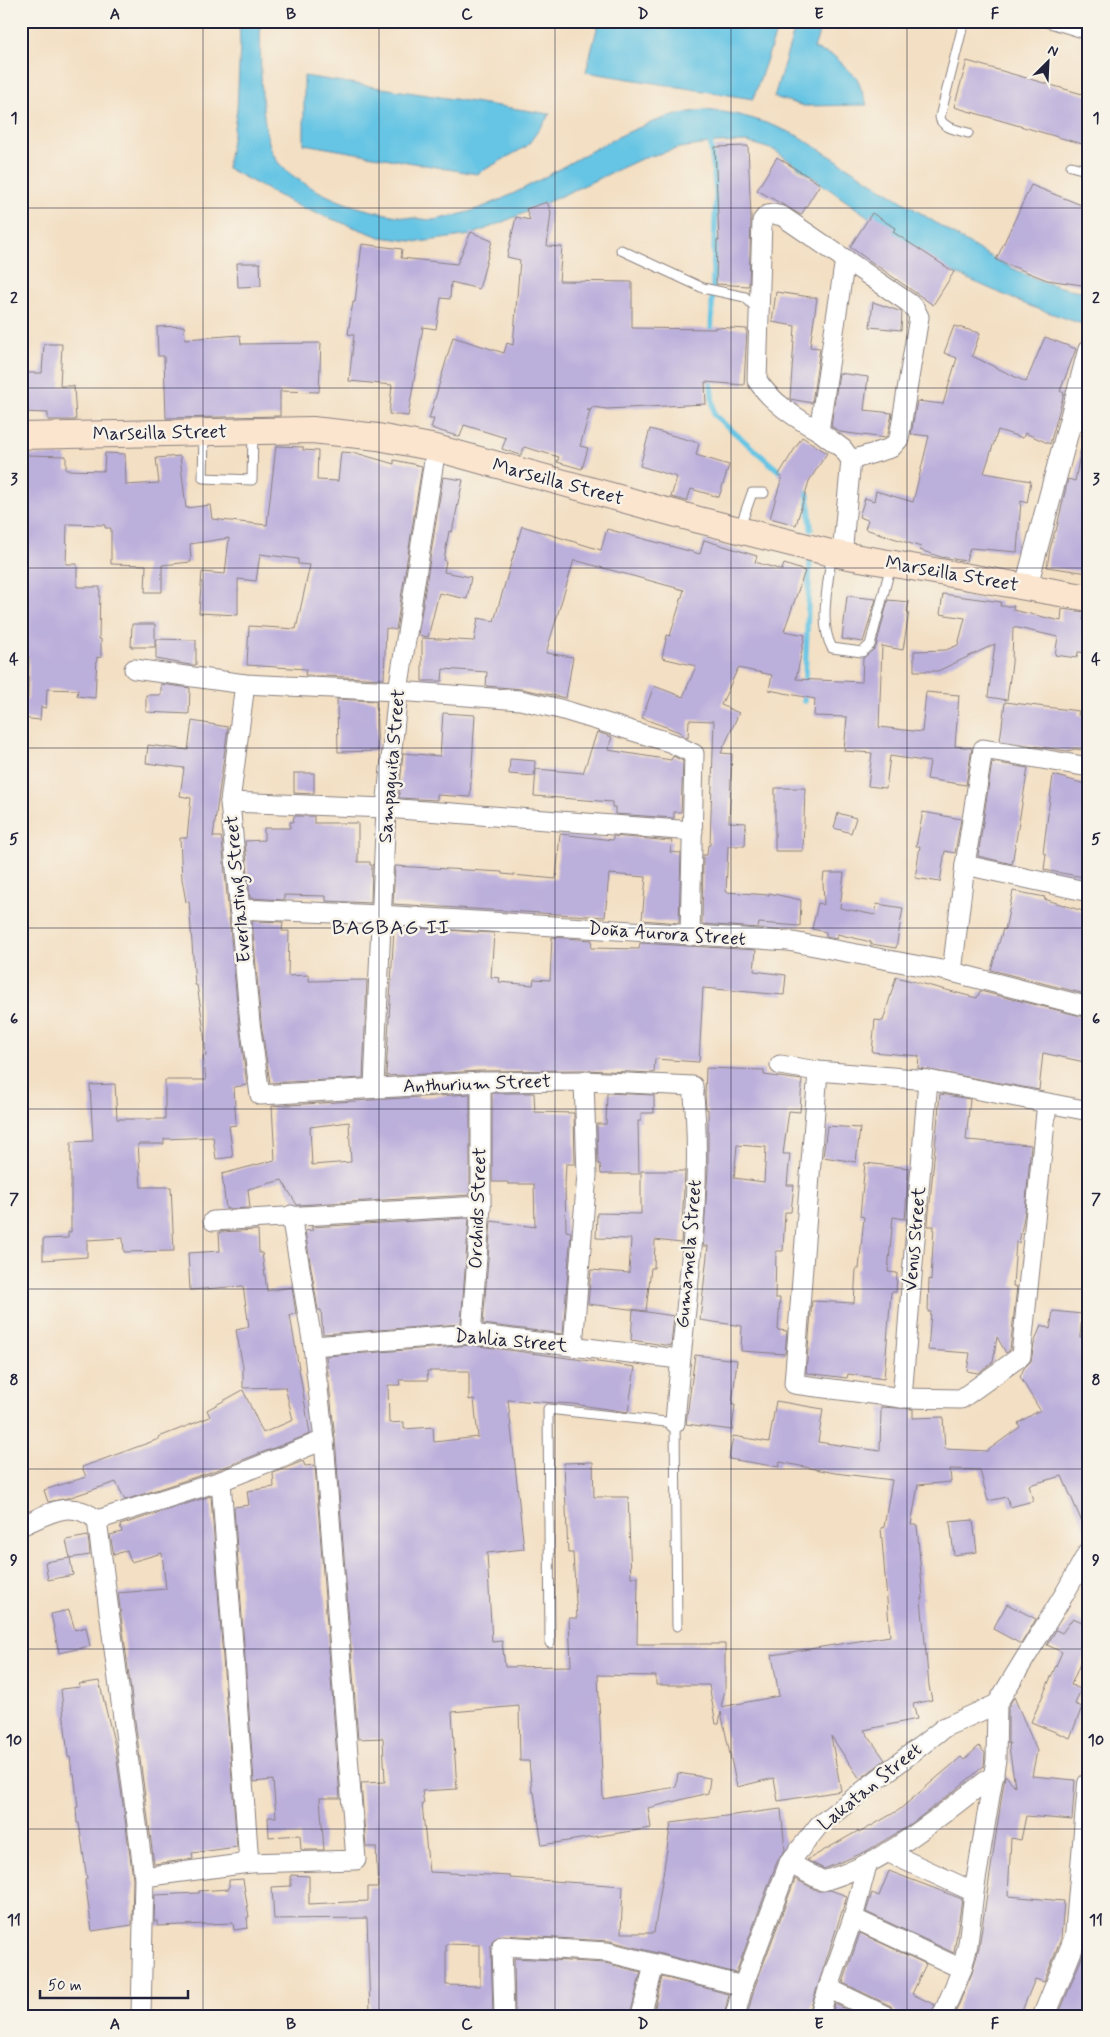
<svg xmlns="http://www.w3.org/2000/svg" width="1110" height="2037" viewBox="0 0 1110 2037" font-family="Mynerve,sans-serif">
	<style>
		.water { fill: #66c5e4; stroke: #447490 }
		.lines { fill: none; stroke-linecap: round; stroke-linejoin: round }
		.stream { stroke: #66c5e4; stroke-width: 5.5 }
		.building { fill: #bbafdb; fill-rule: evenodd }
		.service-casing { stroke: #8a807f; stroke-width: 11 }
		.minor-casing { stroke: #8a807f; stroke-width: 21 }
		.tertiary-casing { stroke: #8a807f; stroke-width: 24 }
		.secondary-casing { stroke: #8a807f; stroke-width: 28 }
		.service { stroke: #fff; stroke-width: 9 }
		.minor { stroke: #fff; stroke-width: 19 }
		.tertiary { stroke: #fff; stroke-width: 22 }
		.secondary { stroke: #fbe5cf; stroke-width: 26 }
		.grid { fill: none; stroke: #22223b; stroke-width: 1; stroke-opacity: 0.55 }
		.labels { text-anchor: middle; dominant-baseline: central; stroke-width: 5; stroke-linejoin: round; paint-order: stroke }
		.street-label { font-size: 19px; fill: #22223b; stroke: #f7f3e8 }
		.quarter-label { font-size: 21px; letter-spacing: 1px; fill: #22223b; stroke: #f7f3e8 }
		.neatline { fill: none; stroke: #22223b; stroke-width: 2 }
		.grid-label { font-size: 16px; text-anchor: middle; font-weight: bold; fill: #22223b }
	</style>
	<rect width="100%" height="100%" fill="#f7f3e8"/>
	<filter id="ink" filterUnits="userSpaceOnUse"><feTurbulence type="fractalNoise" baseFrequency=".02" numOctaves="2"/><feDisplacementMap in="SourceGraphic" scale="10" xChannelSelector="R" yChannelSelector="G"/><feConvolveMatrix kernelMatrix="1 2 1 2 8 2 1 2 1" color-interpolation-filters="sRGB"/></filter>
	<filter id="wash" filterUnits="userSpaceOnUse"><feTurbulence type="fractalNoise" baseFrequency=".0096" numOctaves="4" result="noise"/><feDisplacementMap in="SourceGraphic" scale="20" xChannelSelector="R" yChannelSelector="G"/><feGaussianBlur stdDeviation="1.12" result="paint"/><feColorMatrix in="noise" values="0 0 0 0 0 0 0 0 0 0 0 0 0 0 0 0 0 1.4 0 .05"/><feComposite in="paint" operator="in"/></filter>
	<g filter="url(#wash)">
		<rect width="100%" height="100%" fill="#f3dfc3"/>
		<g class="water">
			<path d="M239 21H260C261 56 259 126 274 156 284 176 327 197 348 204 369 211 389 215 411 218 418 218 426 220 433 220 530 207 606 120 704 110 710 110 717 112 723 112 750 116 773 125 798 136 835 159 872 182 908 205 954 234 1035 292 1089 291V324L1079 323 1027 305 950 271 870 218 774 150 747 142 715 143 679 148 641 159 522 214 471 235 419 242 380 237 300 207 227 168 237 110 240 45Z"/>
			<polygon points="599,21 780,21 753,99 586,72"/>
			<polygon points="797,21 822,21 814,49 834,56 857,78 867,105 804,106 774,97"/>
			<polygon points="304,76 550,114 527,146 477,174 304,144"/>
		</g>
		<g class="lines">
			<g class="stream">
				<polyline points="710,138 716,194 711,335"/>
				<polyline points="710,375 714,415 786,477"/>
				<polyline points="801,489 808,495 811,529"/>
				<polyline points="804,701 810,560"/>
			</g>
		</g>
		<g id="blocks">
			<g class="building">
				<polygon points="967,61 1089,96 1089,146 954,107"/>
				<polygon points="748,146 751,219 749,286 716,284 717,240 719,241 715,147"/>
				<polygon points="777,157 820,184 801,215 757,190"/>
				<polygon points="1031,185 1089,208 1089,286 1047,280 996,260"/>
				<polygon points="547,202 551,212 547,246 562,247 559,281 632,282 632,328 715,329 715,327 747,329 744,385 705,382 706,404 607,409 592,407 591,410 587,410 590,411 580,446 588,448 582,469 557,462 559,457 524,447 521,455 502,449 506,438 464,425 460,437 431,428 434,419 429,419 453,337 504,353 507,343 513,345 520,260 507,257 516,217 530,220 526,209"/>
				<polygon points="872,213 895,228 893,232 954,272 933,305 850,247"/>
				<polygon points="471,232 492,241 479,289 451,282 450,299 441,298 436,329 423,327 408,416 389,414 392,385 349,381 354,335 348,334 353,302 355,302 362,244 402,249 401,258 457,264"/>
				<polygon points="237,263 260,263 261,286 238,287"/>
				<polygon points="776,292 817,298 810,347 820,348 812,403 790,399 795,326 772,322"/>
				<polygon points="873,302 902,312 901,330 870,327"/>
				<polygon points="184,326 185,339 240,335 241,344 321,343 319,392 280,391 280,416 166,418 164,356 158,356 157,327"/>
				<polygon points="954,326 980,333 972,356 1026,382 1045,337 1076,349 1060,391 1064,393 1050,444 1025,433 1023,438 998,430 984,473 1031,481 1027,503 1021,501 1017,552 970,548 966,561 941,557 920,550 921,547 865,529 868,520 859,517 865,498 874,501 876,491 913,502 929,436 911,434 917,401 943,404 957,358 944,353"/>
				<polygon points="44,344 62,344 60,386 74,386 76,420 48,420 48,413 21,412 21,373 42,373"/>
				<polygon points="839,373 868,377 864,410 892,413 888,434 885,438 840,432 831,426"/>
				<polygon points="650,429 699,443 696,455 729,465 719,497 691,489 687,501 671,497 677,477 640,466"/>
				<polygon points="802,437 827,453 809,481 796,525 770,518 782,477 778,476"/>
				<polygon points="276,446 303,447 303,450 318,451 317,480 338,481 341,452 356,453 394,464 394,460 422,466 396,630 386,628 384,679 305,675 306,669 247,665 249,626 296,629 310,565 298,564 298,559 260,554 256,581 238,579 238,615 199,613 202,572 225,574 229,538 190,544 191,562 162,565 162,592 145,592 146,565 111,564 111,528 105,528 105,525 67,524 66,564 77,564 77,587 100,587 99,639 101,639 101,658 97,657 95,698 77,696 78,690 47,689 46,708 41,707 40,720 21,718 21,698 28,699 29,657 21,656 21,477 25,477 25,455 66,456 66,470 104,471 105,453 125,454 126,485 159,483 156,458 180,456 186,508 210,505 212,519 267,525"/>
				<polygon points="1081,449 1089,450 1089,573 1047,567 1050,549 1055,531 1056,531 1068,479 1075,481"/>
				<polygon points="443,477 463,480 452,532 449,531 444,560 446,561 444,572 471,577 467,599 439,593 428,637 418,635"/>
				<polygon points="522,526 601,550 607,529 700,554 704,540 757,556 755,562 782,570 784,564 805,571 784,631 805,635 796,679 862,682 863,658 876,647 888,600 909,602 907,612 909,612 903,650 882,646 879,727 922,732 926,692 959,695 955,746 972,748 966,785 927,779 930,762 890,756 886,788 868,786 872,753 844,751 847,717 814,716 815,699 769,690 772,675 738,668 721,705 739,713 721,753 732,754 729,822 746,823 745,846 728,846 726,892 769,895 769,893 801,900 800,926 759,923 758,928 702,924 703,855 707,855 708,845 710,845 714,721 689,720 688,738 681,735 682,733 642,718 654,686 683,697 696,666 662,658 667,635 670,636 684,590 574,560 546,653 573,657 566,698 522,689 486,686 487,672 443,669 442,681 422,681 422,638 474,641 478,618 494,621"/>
				<polygon points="943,594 1001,602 1000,606 1014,606 1013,610 1061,621 1062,609 1085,612 1083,620 1089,621 1089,653 1078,652 1077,658 1055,655 1058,637 1013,627 1012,663 1007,700 988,697 995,644 938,671 914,671 914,651 946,650 958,645 965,618 940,614"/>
				<polygon points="847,596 876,599 863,642 842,639"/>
				<polygon points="132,624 155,624 155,647 131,647"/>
				<polygon points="156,639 196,640 196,665 190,665 156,659"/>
				<polygon points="161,684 190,688 189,714 146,712 146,695 161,695"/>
				<polygon points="337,699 376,701 378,751 338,752"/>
				<polygon points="1005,702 1079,711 1078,715 1089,716 1089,751 1075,749 1067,751 1000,741"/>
				<polygon points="443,713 475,715 470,797 437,795 437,800 399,798 403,753 440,756"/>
				<polygon points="192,721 228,727 213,837 221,837 222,841 239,1024 247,1085 234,1087 236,1125 229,1126 233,1157 216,1159 213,1137 164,1139 164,1144 138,1144 141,1187 171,1187 174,1251 124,1252 123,1238 87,1240 87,1257 43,1260 43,1239 68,1238 68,1232 71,1232 71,1142 93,1141 90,1085 115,1084 117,1119 165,1119 165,1080 206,1080 203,1056 206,1056 203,1024 197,985 195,985 189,901 186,902 182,879 180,838 187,838 191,798 180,796 184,768 146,763 148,745 188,750"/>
				<polygon points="597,732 612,737 608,750 671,760 673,756 683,761 681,812 674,812 674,818 615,814 615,807 612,807 612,802 534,796 536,769 583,773"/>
				<polygon points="510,759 535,761 534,776 509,774"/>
				<polygon points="992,762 1028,768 1012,864 978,856"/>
				<polygon points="294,773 314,773 314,794 294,793"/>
				<polygon points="1053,775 1089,785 1089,878 1044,870 1046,854 1043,853"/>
				<polygon points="775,788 805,788 803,851 775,851"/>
				<polygon points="923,812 961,819 955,853 945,851 940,882 915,878 920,846 916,846"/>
				<polygon points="838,813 856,818 851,833 834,828"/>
				<polygon points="294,816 314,816 314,823 358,823 358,862 370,862 370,865 372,865 371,903 326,901 326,896 284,895 284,900 250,898 245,841 264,840 264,828 290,828 290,822 293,822"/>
				<polygon points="560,834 613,840 613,836 672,841 670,852 681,853 679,923 642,920 646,877 609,874 605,917 393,904 395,866 502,872 502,874 556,879"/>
				<polygon points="824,873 844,873 840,908 875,915 877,904 903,908 896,948 871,944 871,942 837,934 836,939 826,937 826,932 812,929 818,903 824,905 823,881"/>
				<polygon points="1013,891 1045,897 1044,899 1089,913 1089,995 991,970 1003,929 1005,930"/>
				<polygon points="252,921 283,922 282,931 289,931 288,976 309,975 309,981 367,980 363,1078 270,1083 261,1022"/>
				<polygon points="394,927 494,933 491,977 500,978 499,982 533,985 534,979 550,980 552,937 592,940 591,948 639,949 640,943 756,950 754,971 786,975 784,995 703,988 699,1062 655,1059 654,1073 584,1070 481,1071 386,1076"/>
				<polygon points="896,977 977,998 980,991 1089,1018 1089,1063 1043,1053 1039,1090 918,1068 919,1056 872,1052 875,1020 883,1021"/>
				<path d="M706 1068 764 1070V1075L802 1080 800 1112 789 1111 783 1154H790L787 1185H794L791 1212H785L783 1251H776L775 1298H780L778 1330 787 1331 785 1354 741 1351 742 1326 700 1320 708 1246H703L708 1170V1109H706L705 1095ZM737 1145 766 1147 764 1182 734 1178Z"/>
				<polygon points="492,1093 534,1093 535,1112 574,1113 575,1164 566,1164 565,1185 566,1231 571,1232 563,1334 483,1324 491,1221 535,1227 534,1184 508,1184 508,1182 492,1182"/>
				<polygon points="607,1093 654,1095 654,1113 641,1113 641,1121 638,1121 639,1174 601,1174 600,1164 598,1164 597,1124 606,1124"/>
				<path d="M470 1094V1195L297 1205 282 1180 248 1189 250 1208 226 1209 222 1174 275 1160 272 1106ZM349 1122 351 1162 312 1165 310 1127Z"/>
				<polygon points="940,1094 970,1099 966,1140 1031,1145 1025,1212 1019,1243 1016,1242 1013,1286 1017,1287 1010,1350 1006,1353 997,1337 993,1362 978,1373 967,1371 970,1353 928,1350 931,1312 928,1312 929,1279 931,1280 934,1226 928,1226 928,1223"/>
				<polygon points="827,1126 860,1128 856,1162 823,1157"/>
				<polygon points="865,1163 909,1168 905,1219 893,1217 888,1272 897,1273 896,1292 891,1292 884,1379 848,1374 847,1378 806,1373 812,1301 854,1303 856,1269 859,1269 864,1217 860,1216"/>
				<polygon points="641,1171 685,1171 681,1243 655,1240 654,1268 651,1268 646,1311 588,1304 591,1270 629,1273 631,1239 596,1238 597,1213 641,1214"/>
				<polygon points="469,1218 461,1324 323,1334 321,1310 318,1310 305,1231 313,1230 311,1227"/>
				<polygon points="258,1230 259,1253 262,1253 267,1291 292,1287 296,1314 290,1315 310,1434 217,1470 125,1500 116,1482 68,1498 48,1502 44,1490 86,1477 82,1467 159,1439 159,1437 210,1417 207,1410 243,1390 263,1433 293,1420 285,1387 243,1388 243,1367 236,1330 249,1327 243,1286 190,1290 188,1253 220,1251 219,1232"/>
				<polygon points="633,1310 674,1316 671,1346 631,1340"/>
				<path d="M1053 1311 1082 1314 1080 1337 1089 1338V1538L1062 1476 1029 1485 1033 1501 1010 1507 1007 1497 988 1501 980 1470 950 1469 951 1482 918 1485 911 1525H917L923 1599H921L929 1686 932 1700 913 1704 917 1719 864 1730 885 1760 860 1779 831 1736 841 1791 778 1801 774 1778 737 1787 721 1712 719 1724H716L709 1685H656V1676L598 1675 603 1799 676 1787 678 1773 710 1778 708 1793 648 1808 651 1828 542 1845 534 1792H532L529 1761H520L519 1706 452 1712 457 1789 422 1791 424 1803 422 1804 429 1872 510 1876V1878L623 1886 621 1933H654L671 1823 781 1809 785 1850 778 1859 736 1973 610 1941 502 1935 493 1940 491 1946 493 2015 392 2016 390 2013 370 2012 367 1918 274 1919 272 1887 291 1886V1875L309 1876V1904L368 1901V1887H378L376 1847H366L361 1783 385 1782 383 1738 358 1739 335 1439 326 1356 471 1345 635 1367 628 1412 573 1404 508 1400 524 1549 487 1553 492 1642 502 1641 505 1667 571 1666 569 1618H577L573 1553H568L564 1463 593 1462 594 1497H628L631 1577H638L637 1644H725V1690L721 1707 779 1696 772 1655 890 1636 881 1528 884 1527 892 1480 835 1473 780 1462 779 1467 729 1459 733 1436 769 1442 776 1401 823 1409 818 1442 880 1451 881 1407 913 1409V1418L943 1417 945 1449 987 1451 1020 1427 1018 1423 1040 1410 1020 1377 1024 1368 1031 1361 1034 1344 1041 1325 1050 1329ZM427 1371H469V1400L474 1399 478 1437 434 1442 433 1427 404 1429V1422L389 1423 388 1385H400L399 1380H428ZM446 1944 480 1945V1986L446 1985Z"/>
				<polygon points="695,1355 737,1360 732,1405 735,1405 732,1430 686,1424"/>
				<polygon points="303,1461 305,1466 315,1465 340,1798 320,1798 324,1850 301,1850 300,1835 269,1837 268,1817 276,1817 273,1780 254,1782 234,1507 249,1505 247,1491 274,1487 273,1473"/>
				<polygon points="211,1496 237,1847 192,1853 193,1859 154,1864 118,1593 166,1589 162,1553 131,1562 127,1550 114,1555 110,1535 122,1532 120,1525"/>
				<polygon points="973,1520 977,1552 954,1555 950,1522"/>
				<polygon points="88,1536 90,1555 70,1558 66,1540"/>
				<polygon points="70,1558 73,1575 48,1580 45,1562"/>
				<polygon points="1007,1604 1036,1619 1021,1644 993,1629"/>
				<polygon points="69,1610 75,1630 86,1627 90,1646 59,1653 51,1614"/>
				<polygon points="1073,1618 1089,1625 1089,1643 1071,1685 1081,1689 1075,1704 1082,1707 1070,1738 1031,1722 1062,1652 1047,1645 1056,1630 1062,1633"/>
				<polygon points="99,1681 115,1746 133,1878 132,1925 92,1931 85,1880 87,1879 79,1823 77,1823 76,1807 78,1807 74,1773 72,1773 70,1757 68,1757 61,1689 80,1687 79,1684"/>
				<polygon points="1014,1697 1037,1751 1032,1776 1075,1780 1072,1820 1026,1816 1021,1840 1011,1838 1008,1896 1064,1901 1061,1939 1044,1982 1035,1979 1020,2016 954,2016 972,1973 979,1947 1005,1775 1015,1786 1009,1747 1010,1743 1008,1744 1008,1707"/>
				<polygon points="979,1746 985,1753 984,1766 954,1791 907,1827 865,1852 824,1869 807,1860 858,1831 859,1833 899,1810 961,1757 964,1760"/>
				<polygon points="889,1871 962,1899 954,1953 866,1912 872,1893 879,1896"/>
				<polygon points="243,1879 249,1917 247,1917 248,1928 234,1930 233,1923 157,1926 157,1921 154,1921 155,1895 199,1893 199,1891 229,1889 229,1880"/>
				<polygon points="795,1879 818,1891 830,1890 847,1896 808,2016 747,2016 754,1989"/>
				<polygon points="860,1933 926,1964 912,1994 935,2005 931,2016 899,2016 891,2006 843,1983"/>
				<polygon points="1087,1945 1089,1946 1089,2016 1058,2016"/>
				<polygon points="514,1958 605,1963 641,1972 630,2016 515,2016"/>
				<polygon points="662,1977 729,1994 724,2016 653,2016"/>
				<polygon points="835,2004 855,2013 854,2016 831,2016"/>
			</g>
		</g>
	</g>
	<g filter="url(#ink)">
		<use href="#blocks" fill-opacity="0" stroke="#8a807f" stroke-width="1"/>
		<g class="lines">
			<g class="service-casing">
				<g id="service">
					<path d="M964 21 940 117C941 128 959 130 968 133"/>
					<polyline points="1043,21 1089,35"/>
					<polyline points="1071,166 1089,171"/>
					<polyline points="621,250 703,288 745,297 752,304"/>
					<polyline points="1071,424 1089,428"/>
					<polyline points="204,435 203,478 252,480 253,433"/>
					<polyline points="740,527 752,493 764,493"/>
					<path d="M831 556C829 583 818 623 832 648L862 652 870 645 891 565"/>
					<polyline points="550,1643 548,1409 675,1423 677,1626"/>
				</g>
			</g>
			<g class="minor-casing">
				<g id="minor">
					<path d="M819 431C796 418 771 402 757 380L762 221 767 215 773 214 782 216 909 303 915 309 919 317 899 439 891 448 851 460"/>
					<polyline points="842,555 851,460 843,449 819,431 845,259"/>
					<polyline points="134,669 245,684 398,691 520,700 560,709 672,743 694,754 690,936"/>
					<path d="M245 684 230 802 250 1023 260 1095 481 1082 584 1081 693 1086C705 1198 683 1311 675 1423"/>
					<polyline points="1089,767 983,749 965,865 1089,892"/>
					<polyline points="230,802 386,808 693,831"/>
					<polyline points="239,909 381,915 788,941 952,972 1089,1007"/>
					<polyline points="952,972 965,865"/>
					<polyline points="780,1065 818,1071 928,1080 1089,1111"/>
					<polyline points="818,1071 794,1384 902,1398 961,1399 1021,1356 1047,1103"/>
					<polyline points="374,1087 386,808 398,691 436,448"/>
					<polyline points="213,1221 481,1206"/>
					<polyline points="471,1334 481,1206 481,1082"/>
					<polyline points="313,1346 471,1334 679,1359"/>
					<polyline points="573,1346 587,1175 584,1081"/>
					<polyline points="902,1398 928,1080"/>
					<polyline points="221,1481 324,1440"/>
					<path d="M21 1526C49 1514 69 1498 97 1520"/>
					<polyline points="887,1852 974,1892"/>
					<path d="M789 1863 823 1881C888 1863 941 1814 994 1775"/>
					<polyline points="144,1877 249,1863 356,1860 324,1440 313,1346 291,1215"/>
					<polyline points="853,1918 962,1969"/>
					<polyline points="828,1988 886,2016"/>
					<polyline points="141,2016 144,1877 97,1520 221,1481 249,1863"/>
					<polyline points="504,2016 502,1946 607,1952 743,1986"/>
					<polyline points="641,2016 654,1965"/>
					<polyline points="735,2016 743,1986 789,1863 819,1825 945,1727 997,1704"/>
					<polyline points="819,2016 853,1918 867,1865"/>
					<polyline points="942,2016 962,1969 968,1944 974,1892 996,1760 997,1704 1065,1593 1089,1550"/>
				</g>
			</g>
			<g class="tertiary-casing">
				<g id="tertiary">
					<polyline points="1026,587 1089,351"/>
					<polyline points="1044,2016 1076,1937 1089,1784"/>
				</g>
			</g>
			<g class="secondary-casing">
				<polyline id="secondary" points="21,436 312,430 378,437 436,448 699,520 831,553 1089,598"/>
			</g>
			<use href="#service" class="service"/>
			<use href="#minor" class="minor"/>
			<use href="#tertiary" class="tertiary"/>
			<use href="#secondary" class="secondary"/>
		</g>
	</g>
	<path class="grid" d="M203 21V2016M379 21V2016M555 21V2016M731 21V2016M907 21V2016M21 208H1089M21 388H1089M21 568H1089M21 748H1089M21 928H1089M21 1109H1089M21 1289H1089M21 1469H1089M21 1649H1089M21 1829H1089"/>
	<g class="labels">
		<g class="street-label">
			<text transform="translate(160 433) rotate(-1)">Marseilla Street</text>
			<text transform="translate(558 482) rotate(15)">Marseilla Street</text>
			<text transform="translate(952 574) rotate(10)">Marseilla Street</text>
			<text transform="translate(392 766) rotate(-85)">Sampaguita Street</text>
			<text transform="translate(238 889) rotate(-95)">Everlasting Street</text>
			<text transform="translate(667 934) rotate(4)">Doña Aurora Street</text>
			<text transform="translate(477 1084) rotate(-2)">Anthurium Street</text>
			<text transform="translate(478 1208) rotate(-88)">Orchids Street</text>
			<text transform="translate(915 1239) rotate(-85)">Venus Street</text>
			<text transform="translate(689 1254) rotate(-85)">Gumamela Street</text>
			<text transform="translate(511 1341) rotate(5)">Dahlia Street</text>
			<text transform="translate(870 1787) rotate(-39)">Lakatan Street</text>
		</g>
		<g class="quarter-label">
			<text x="391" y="928">BAGBAG II</text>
		</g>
	</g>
	<rect width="1110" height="2037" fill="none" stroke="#f7f3e8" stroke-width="55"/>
	<g transform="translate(1048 62) rotate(24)" stroke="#f7f3e8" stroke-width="4" paint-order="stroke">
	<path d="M0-4L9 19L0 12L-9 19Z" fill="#22223b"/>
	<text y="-8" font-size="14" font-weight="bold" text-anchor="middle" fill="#22223b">N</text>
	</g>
	<path d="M40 1990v8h148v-8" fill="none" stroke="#22223b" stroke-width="2.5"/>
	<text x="48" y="1990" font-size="15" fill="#22223b" stroke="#f7f3e8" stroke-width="4" paint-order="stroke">50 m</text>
	<rect x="28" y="28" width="1054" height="1982" class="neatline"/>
	<g class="grid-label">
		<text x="115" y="19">A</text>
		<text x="291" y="19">B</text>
		<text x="467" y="19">C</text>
		<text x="643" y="19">D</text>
		<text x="819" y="19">E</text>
		<text x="995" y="19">F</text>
		<text x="14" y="123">1</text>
		<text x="1096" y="123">1</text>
		<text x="14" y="303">2</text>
		<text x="1096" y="303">2</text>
		<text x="14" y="484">3</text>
		<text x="1096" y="484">3</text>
		<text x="14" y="664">4</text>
		<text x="1096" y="664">4</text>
		<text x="14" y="844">5</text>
		<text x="1096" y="844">5</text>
		<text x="14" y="1024">6</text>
		<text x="1096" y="1024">6</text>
		<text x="14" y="1204">7</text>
		<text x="1096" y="1204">7</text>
		<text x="14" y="1385">8</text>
		<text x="1096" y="1385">8</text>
		<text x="14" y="1565">9</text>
		<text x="1096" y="1565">9</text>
		<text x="14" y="1745">10</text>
		<text x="1096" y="1745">10</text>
		<text x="14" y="1925">11</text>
		<text x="1096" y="1925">11</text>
		<text x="115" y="2029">A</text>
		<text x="291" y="2029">B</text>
		<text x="467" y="2029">C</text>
		<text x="643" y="2029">D</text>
		<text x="819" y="2029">E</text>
		<text x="995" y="2029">F</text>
	</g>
</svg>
